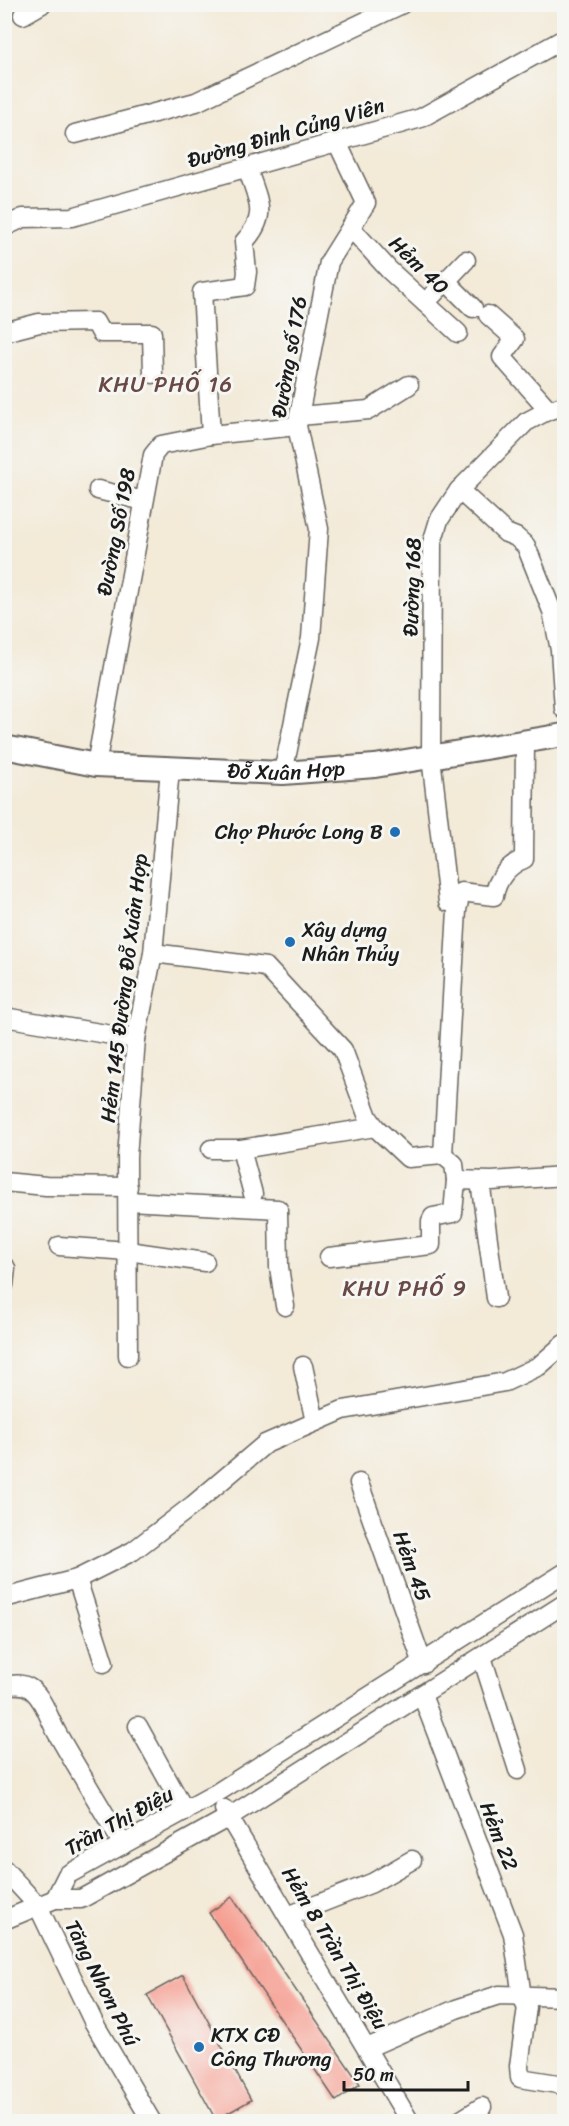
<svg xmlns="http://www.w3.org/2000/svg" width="569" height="2126" viewBox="0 0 569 2126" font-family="Sriracha,sans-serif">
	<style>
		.building { fill: #f69d91 }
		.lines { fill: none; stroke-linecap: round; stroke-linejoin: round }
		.minor-casing { stroke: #67645e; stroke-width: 21 }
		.major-casing { stroke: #67645e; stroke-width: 26 }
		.minor { stroke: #fff; stroke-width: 18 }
		.major { stroke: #fff; stroke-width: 22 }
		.poi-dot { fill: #1f6fb2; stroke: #f6f6f2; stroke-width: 2 }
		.labels { text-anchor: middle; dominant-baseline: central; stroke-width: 6; stroke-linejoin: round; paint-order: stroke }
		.street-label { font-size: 21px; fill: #1c1c1c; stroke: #f6f6f2 }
		.poi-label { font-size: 21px; fill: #1c1c1c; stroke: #f6f6f2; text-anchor: start }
		.neighbourhood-label { font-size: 22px; letter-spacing: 1.5px; fill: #684945; stroke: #f6f6f2 }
	</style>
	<rect width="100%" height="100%" fill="#f6f6f2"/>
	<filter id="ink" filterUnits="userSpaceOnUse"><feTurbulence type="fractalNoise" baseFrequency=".0167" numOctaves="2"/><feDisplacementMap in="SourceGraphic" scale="12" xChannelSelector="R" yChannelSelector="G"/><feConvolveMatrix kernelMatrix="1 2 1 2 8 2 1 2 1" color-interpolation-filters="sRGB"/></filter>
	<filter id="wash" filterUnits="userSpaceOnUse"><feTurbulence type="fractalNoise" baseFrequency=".008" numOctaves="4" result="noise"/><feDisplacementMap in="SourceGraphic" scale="24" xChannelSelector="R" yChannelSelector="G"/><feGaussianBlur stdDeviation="1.35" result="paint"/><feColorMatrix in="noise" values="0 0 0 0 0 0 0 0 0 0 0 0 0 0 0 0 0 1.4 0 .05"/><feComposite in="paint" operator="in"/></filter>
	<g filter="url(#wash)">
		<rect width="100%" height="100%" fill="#f3ead8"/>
		<g id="blocks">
			<g class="building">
				<polygon points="232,1897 360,2084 336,2101 209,1913"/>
				<polygon points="183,1975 251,2100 216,2120 147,1995"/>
			</g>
		</g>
	</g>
	<g filter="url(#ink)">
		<use href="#blocks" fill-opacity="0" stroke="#67645e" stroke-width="1.5"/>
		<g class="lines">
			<g class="minor-casing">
				<g id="minor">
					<polyline points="23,15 42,4"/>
					<polyline points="75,134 196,102 402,4"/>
					<polyline points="4,227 23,218 72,217 421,118 564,39"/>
					<polyline points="351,228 389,270 458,333"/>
					<polyline points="446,281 473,308"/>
					<polyline points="425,303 466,260"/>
					<polyline points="488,315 515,339 502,357 549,410"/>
					<polyline points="4,332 39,323 95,322 101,333 152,333 153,374"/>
					<polyline points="299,416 369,410 409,385"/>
					<path d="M211 435 202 292 245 286 247 272 244 242C270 214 257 200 247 167"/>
					<polyline points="98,490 144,501"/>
					<polyline points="459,490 506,533 516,537 526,546 552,611 560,650 564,709"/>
					<polyline points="96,765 153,455 161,445 211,435 297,426"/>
					<polyline points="283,773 311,638 319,529 297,426 329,262 366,203 337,142"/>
					<polyline points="448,902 431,757 432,543 439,520 459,490 526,422 549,410 564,406"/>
					<polyline points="153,953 266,967 343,1050 368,1117 375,1127 408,1158 443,1155"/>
					<polyline points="4,1017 136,1039"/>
					<polyline points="211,1149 241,1149 375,1127"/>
					<polyline points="241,1149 253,1194"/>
					<path d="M443 1155 457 910 461 892 494 896C497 879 508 865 524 859L525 741"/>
					<polyline points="443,1155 454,1164 456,1180 492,1181 564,1176"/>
					<polyline points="480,1181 496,1298"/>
					<polyline points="4,1182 46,1186 128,1187"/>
					<polyline points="128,1201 278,1209 279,1267 285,1306"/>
					<polyline points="59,1246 128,1251 205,1262"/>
					<polyline points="329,1257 431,1245 431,1221 433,1217 453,1213 456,1180"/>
					<polyline points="4,1285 6,1268"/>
					<polyline points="128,1356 127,1157 136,1039 153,953 170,769"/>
					<polyline points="303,1366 315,1422"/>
					<polyline points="359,1483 423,1664"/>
					<polyline points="77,1579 104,1663"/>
					<polyline points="4,1598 77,1579 133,1551 193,1505 265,1444 343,1410 505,1382 539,1366 564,1344"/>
					<polyline points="482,1657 518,1770"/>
					<path d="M4 1686C14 1684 23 1683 31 1689 44 1699 49 1719 57 1733 78 1770 101 1807 123 1845"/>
					<polyline points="422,1695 513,1934 522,1997 527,2007 519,2066 520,2078 564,2085"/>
					<polyline points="138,1726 185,1811"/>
					<polyline points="224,1809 410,2122"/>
					<polyline points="4,1869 38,1906 94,2023 152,2122"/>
					<polyline points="55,1899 67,1875 215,1794 564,1573"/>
					<polyline points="288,1916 372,1883 412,1860"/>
					<polyline points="4,1920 55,1899 81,1899 229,1817 564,1604"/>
					<polyline points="367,2048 456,2009 499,1995 564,1997"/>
					<polyline points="458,2122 482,2107"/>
				</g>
			</g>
			<g class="major-casing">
				<g id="major">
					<path id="s1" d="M4 747 96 765 283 773 375 766 564 735"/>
				</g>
			</g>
			<use href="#minor" class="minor"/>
			<use href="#major" class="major"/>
		</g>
	</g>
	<g class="poi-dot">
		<circle cx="395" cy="832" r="6"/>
		<circle cx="290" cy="942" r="6"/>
		<circle cx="199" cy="2047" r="6"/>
	</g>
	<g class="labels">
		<g class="street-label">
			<text transform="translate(286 133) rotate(-16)">Đường Đinh Củng Viên</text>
			<text transform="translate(419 265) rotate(44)">Hẻm 40</text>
			<text transform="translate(289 357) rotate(-80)">Đường số 176</text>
			<text transform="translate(116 532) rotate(-79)">Đường Số 198</text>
			<text transform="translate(412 587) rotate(-88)">Đường 168</text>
			<text stroke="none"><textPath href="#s1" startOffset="284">Đỗ Xuân Hợp</textPath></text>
			<text transform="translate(124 988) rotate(-83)">Hẻm 145 Đường Đỗ Xuân Hợp</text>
			<text transform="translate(412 1566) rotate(70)">Hẻm 45</text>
			<text transform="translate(119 1821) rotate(-29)">Trần Thị Điệu</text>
			<text transform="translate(499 1836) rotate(69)">Hẻm 22</text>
			<text transform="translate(335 1948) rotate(59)">Hẻm 8 Trần Thị Điệu</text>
			<text transform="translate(102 1983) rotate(63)">Tăng Nhơn Phú</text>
		</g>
		<g class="poi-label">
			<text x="383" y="832" text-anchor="end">Chợ Phước Long B</text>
			<text x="302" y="930">Xây dựng<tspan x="302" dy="24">Nhân Thủy</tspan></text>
			<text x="211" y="2035">KTX CĐ<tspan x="211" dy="24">Công Thương</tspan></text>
		</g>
		<g class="neighbourhood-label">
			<text x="166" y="384">KHU PHỐ 16</text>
			<text x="405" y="1288">KHU PHỐ 9</text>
		</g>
	</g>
	<rect width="569" height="2126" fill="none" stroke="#f6f6f2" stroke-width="24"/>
	<path d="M344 2081v9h124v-9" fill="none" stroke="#1c1c1c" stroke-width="3"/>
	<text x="353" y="2081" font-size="18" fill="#1c1c1c" stroke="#f6f6f2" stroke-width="4.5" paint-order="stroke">50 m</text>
</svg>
